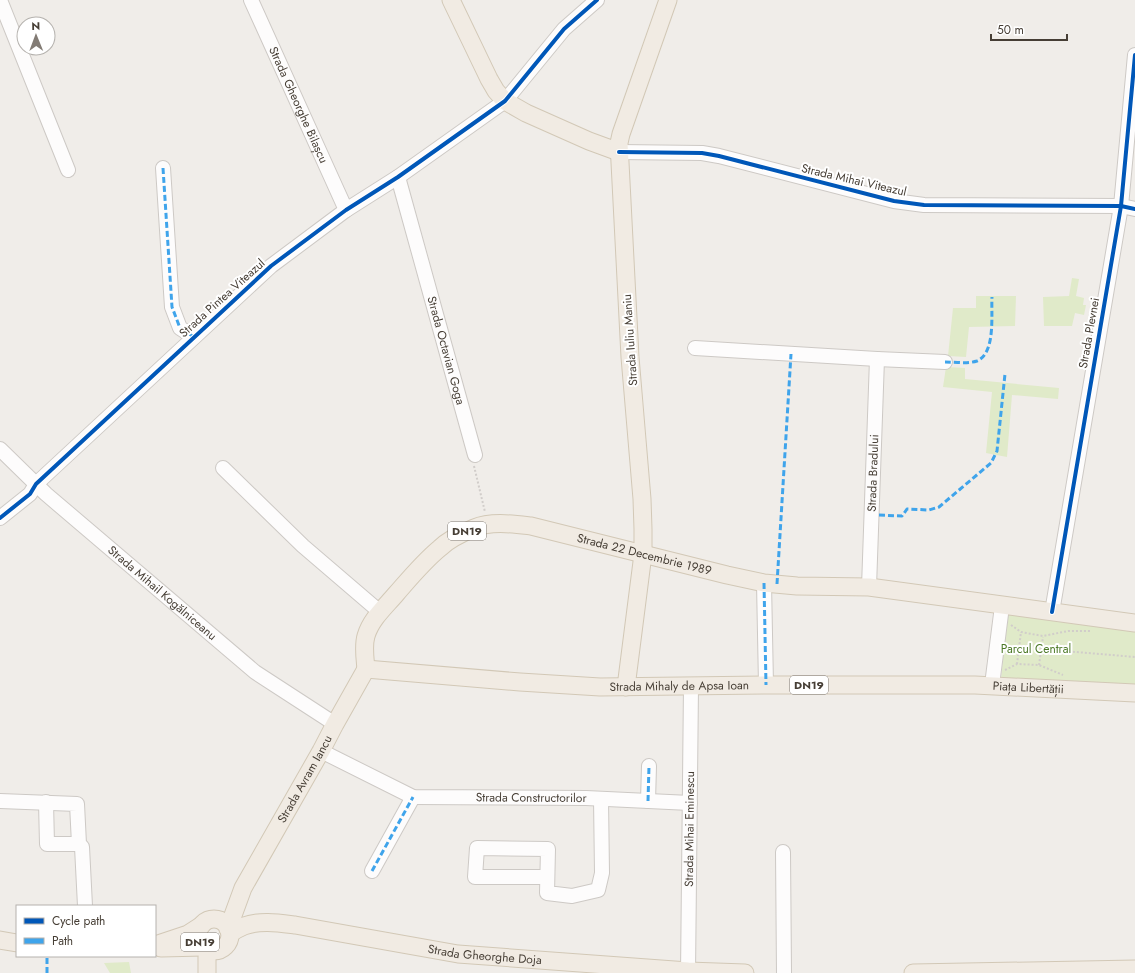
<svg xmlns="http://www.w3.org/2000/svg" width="1135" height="973" viewBox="0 0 1135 973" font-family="Jost,sans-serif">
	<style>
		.green { fill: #e0eac9 }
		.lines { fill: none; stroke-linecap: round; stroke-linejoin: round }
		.minor-casing { stroke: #cdc9c5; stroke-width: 16 }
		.major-casing { stroke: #d2c8b6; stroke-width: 19 }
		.path { stroke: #d1cdca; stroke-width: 2; stroke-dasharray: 2 2; stroke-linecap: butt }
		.minor { stroke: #fdfcfc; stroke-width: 14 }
		.major { stroke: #f1ebe3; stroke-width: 17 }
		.quiet { stroke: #3fa4eb; stroke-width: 3; stroke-dasharray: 6 3; stroke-linecap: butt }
		.cycleway-casing { stroke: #fff; stroke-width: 6 }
		.cycleway { stroke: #0057b8; stroke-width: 4 }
		.labels { text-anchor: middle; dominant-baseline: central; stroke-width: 4; stroke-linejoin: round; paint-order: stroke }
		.shield { fill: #fff; stroke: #7e7872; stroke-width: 1 }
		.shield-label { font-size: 11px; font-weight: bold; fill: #463e35 }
		.street-label { font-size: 12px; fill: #463e35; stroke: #fff }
		.park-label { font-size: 12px; fill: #4c7927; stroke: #fff }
	</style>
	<rect width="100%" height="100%" fill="#f0ede9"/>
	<g class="green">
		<polygon points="1072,278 1079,279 1076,296 1084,298 1083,305 1086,305 1084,315 1075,313 1072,326 1044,326 1043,297 1069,296"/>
		<polygon points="976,296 1016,296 1015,326 969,327 966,357 948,356 953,308 976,308"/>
		<polygon points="946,367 965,368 965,379 1059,388 1058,399 1012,395 1007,457 986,453 992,392 943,387"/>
		<polygon points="1007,614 1135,630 1135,684 1001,680"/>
		<polygon points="129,962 131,973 110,973 104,963"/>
	</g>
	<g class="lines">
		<g class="minor-casing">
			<g id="minor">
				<polyline points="0,0 68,170"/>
				<path id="s1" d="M251 0 346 210"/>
				<polyline points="619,152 702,153 719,156 894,201 924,205 1121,206 1135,209"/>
				<polyline points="163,168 172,307 180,328 194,337"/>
				<path id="s2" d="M398 177 475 455"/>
				<polyline points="695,348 877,359 945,362"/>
				<path id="s3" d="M0 449 46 494 255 672 335 724"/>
				<polyline points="223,468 303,546 380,612"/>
				<polyline points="0,518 30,494 36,484 271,266 346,210 398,177 505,101 564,29 597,0"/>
				<polyline points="764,583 766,685"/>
				<path id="s4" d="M869 587 877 359"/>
				<polyline points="1052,612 1121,206 1135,55"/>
				<polyline points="992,685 1002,606"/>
				<path id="s5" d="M321 751 413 797 586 798 690 803"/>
				<polyline points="0,801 77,804 79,844 82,847 85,906"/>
				<polyline points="648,801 649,766"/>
				<polyline points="46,802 47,844 79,844"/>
				<polyline points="783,852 784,973"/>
				<polyline points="372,871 413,797"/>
				<polyline points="547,877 475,877 477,848 548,849 547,893 572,896 598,890 602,873 601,799"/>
				<path id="s6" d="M688 973 691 686"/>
			</g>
		</g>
		<g class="major-casing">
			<g id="major">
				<polyline points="451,0 489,79 496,91 505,101 526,113 589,141 619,152"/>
				<path id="s7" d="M366 669C365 658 363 646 366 636 371 619 385 607 396 594 410 578 424 561 440 548 449 539 462 533 474 528 491 521 513 524 531 526L727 575 764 583 797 586 869 587 1135 623"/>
				<path id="s8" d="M366 669 520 682 600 687 766 685H975L1135 693"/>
				<polyline points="626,687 643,554 643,529 642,499 630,357 619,143 621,134 668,0"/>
				<circle cx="214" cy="935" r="16"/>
				<path id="s9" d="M228 929 243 888 321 751 335 724 366 669"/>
				<path id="s10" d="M230 934C234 931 239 928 244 926 260 920 279 923 295 925L458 954 688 971 745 973"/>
				<polyline points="0,940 17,943"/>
				<polyline points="155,945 188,934 202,925"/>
				<polyline points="161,948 203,947"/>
				<polyline points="207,973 207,957 210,951"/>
				<polyline points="913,973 1135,969"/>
			</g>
		</g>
		<g class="path">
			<polyline points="474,466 485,512"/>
			<polyline points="1011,625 1021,632 1043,636 1068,631 1090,631"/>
			<polyline points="1041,649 1135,657"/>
			<polyline points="1017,664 1021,632"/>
			<polyline points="1039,665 1043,637"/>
			<polyline points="1005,670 1017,664 1039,665 1063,675"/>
		</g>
		<use href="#minor" class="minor"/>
		<use href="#major" class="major"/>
		<g class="quiet">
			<polyline points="163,168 172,307 180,328 194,337"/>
			<path d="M945 362C955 362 968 364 977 361 996 353 991 314 992 297"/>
			<polyline points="879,515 902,516 907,509 929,510 939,507 991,463 997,451 1005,374"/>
			<polyline points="764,583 766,685"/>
			<polyline points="777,584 791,354"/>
			<polyline points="648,801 649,766"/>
			<polyline points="372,871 413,797"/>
			<polyline points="47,973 47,956"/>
		</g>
		<g class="cycleway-casing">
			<g id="cycleway">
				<polyline points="619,152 702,153 719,156 894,201 924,205 1121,206 1135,209"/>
				<polyline points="0,518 30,494 36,484 271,266 346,210 398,177 505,101 564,29 597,0"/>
				<polyline points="1052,612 1121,206 1135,55"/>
			</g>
		</g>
		<use href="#cycleway" class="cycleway"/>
	</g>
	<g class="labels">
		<g class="shield">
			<rect x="448" y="522" width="38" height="18" rx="3"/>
			<rect x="790" y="676" width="38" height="18" rx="3"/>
			<rect x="181" y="933" width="38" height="18" rx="3"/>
		</g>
		<g class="shield-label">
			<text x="467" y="531">DN19</text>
			<text x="809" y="685">DN19</text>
			<text x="200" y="942">DN19</text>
		</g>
		<g class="street-label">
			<text stroke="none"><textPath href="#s1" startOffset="115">Strada Gheorghe Bilașcu</textPath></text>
			<text transform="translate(854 180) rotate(13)">Strada Mihai Viteazul</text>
			<text transform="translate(222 298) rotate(-42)">Strada Pintea Viteazul</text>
			<text transform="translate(1089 333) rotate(-80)">Strada Plevnei</text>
			<text transform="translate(630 340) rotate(-94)">Strada Iuliu Maniu</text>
			<text stroke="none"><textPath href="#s2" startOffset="180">Strada Octavian Goga</textPath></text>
			<text stroke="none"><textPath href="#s4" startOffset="114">Strada Bradului</textPath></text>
			<text stroke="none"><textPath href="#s7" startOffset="363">Strada 22 Decembrie 1989</textPath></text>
			<text stroke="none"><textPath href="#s3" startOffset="217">Strada Mihail Kogălniceanu</textPath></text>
			<text stroke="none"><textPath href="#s8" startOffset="663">Piața Libertății</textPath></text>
			<text stroke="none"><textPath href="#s8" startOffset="314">Strada Mihaly de Apsa Ioan</textPath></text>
			<text stroke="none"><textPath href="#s9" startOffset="169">Strada Avram Iancu</textPath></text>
			<text stroke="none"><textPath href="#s5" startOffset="221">Strada Constructorilor</textPath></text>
			<text stroke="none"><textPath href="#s6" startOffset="144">Strada Mihai Eminescu</textPath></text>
			<text stroke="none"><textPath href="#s10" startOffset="260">Strada Gheorghe Doja</textPath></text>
		</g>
		<g class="park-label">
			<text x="1036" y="649">Parcul Central</text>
		</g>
	</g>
	<rect x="16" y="905" width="140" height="52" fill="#ffffff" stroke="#b5b2ae"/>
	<rect x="24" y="918" width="20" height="6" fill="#0057b8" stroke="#b5b2ae"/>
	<text x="52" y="925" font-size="12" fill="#463e35">Cycle path</text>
	<rect x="24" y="938" width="20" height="6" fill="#3fa4eb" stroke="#b5b2ae"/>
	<text x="52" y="945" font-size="12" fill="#463e35">Path</text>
	<g transform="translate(36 36) rotate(359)"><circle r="19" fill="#ffffff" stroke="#b5b2ae"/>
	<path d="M0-3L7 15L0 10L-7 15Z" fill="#827b74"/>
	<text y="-6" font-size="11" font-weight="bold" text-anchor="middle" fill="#463e35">N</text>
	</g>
	<path d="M991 34v6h76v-6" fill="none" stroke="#463e35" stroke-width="2"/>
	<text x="997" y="34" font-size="12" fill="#463e35" stroke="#ffffff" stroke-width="3" paint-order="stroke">50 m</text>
</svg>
